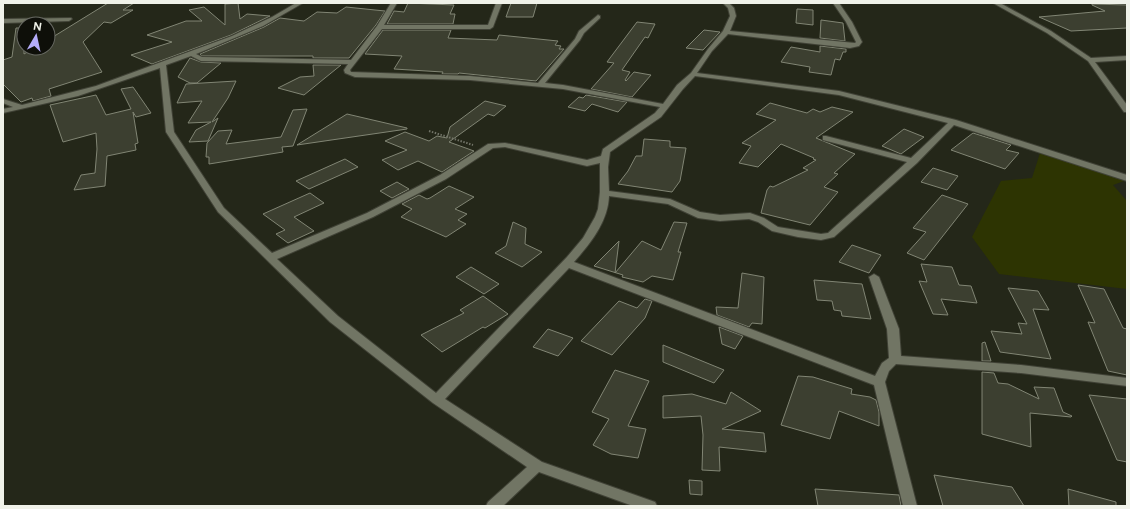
<svg xmlns="http://www.w3.org/2000/svg" width="1130" height="509" viewBox="0 0 1130 509" font-family="Figtree,sans-serif">
	<style>
		.green { fill: #2d3402 }
		.building { fill: #3c3f30; stroke: #818574 }
		.lines { fill: none; stroke-linecap: round; stroke-linejoin: round }
		.street-casing { stroke: #404236; stroke-width: 2 }
		.path { stroke: #717367; stroke-width: 2; stroke-dasharray: 1.5 1.5; stroke-linecap: butt }
		.street { fill: #717564; fill-rule: evenodd }
	</style>
	<rect width="100%" height="100%" fill="#242719"/>
	<polygon class="green" points="1041,150 1127,180 1113,185 1127,201 1127,289 999,274 972,237 1001,181 1032,178"/>
	<g class="building">
		<polygon points="108,3 134,3 123,10 133,10 111,23 104,22 83,42 102,72 49,89 51,96 33,101 32,98 21,102 3,84 3,60 12,57 16,28 24,28 24,54 34,48 48,48 48,40"/>
		<polygon points="238,3 240,19 247,14 270,16 231,35 152,64 131,55 172,42 147,35 186,21 202,21 189,10 204,7 225,25 225,4"/>
		<polygon points="408,3 454,5 450,14 455,14 453,24 387,24 394,11 404,12"/>
		<polygon points="511,3 537,3 533,17 506,17"/>
		<polygon points="1092,4 1127,5 1127,28 1071,31 1039,17 1105,11 1092,5"/>
		<polygon points="346,7 385,11 376,25 349,58 313,58 313,56 202,56 200,54 264,27 280,18 304,21 317,12 337,13"/>
		<polygon points="797,9 813,10 813,25 796,23"/>
		<polygon points="821,20 843,23 845,41 820,38"/>
		<polygon points="637,22 655,24 648,38 645,37 622,70 630,72 625,80 626,81 634,72 651,75 632,97 591,89 614,63 607,62"/>
		<polygon points="383,30 451,30 448,38 497,40 499,35 558,41 555,45 561,46 559,49 564,49 536,81 459,73 458,74 442,74 443,72 394,69 402,56 365,54"/>
		<polygon points="704,30 720,32 703,50 686,48"/>
		<polygon points="820,46 846,49 846,52 843,52 840,60 835,59 831,75 809,72 810,67 781,62 791,47 820,52"/>
		<polygon points="190,58 201,62 221,63 197,83 190,83 178,77"/>
		<polygon points="313,65 341,65 304,95 278,88 300,77 314,76"/>
		<polygon points="236,81 228,98 212,122 218,118 208,141 189,142 196,130 211,122 188,123 202,101 177,103 186,84"/>
		<polygon points="133,87 151,113 136,117 133,112 138,143 135,144 136,150 107,156 105,186 74,190 81,175 95,173 97,149 96,133 63,142 50,105 96,95 106,115 131,109 121,89"/>
		<polygon points="586,95 627,102 618,112 592,104 585,111 568,107 579,97 583,98"/>
		<polygon points="485,101 506,106 494,116 488,114 449,142 474,151 442,172 418,161 398,170 382,160 407,150 385,141 405,132 429,141 437,136 447,138 450,127"/>
		<polygon points="770,103 807,113 813,109 820,112 832,107 853,112 816,138 855,154 834,173 838,174 824,187 838,192 810,225 761,213 767,190 770,186 773,187 808,170 803,168 816,160 813,159 814,158 781,144 758,167 739,163 751,146 742,143 776,120 756,114"/>
		<polygon points="307,109 293,146 282,147 283,152 209,164 209,157 206,157 207,143 218,131 232,130 226,144 281,137 293,110"/>
		<polygon points="347,114 407,128 407,129 297,145"/>
		<polygon points="904,129 924,137 901,154 882,146"/>
		<polygon points="973,133 1011,145 1006,150 1019,153 1005,169 951,150"/>
		<polygon points="644,139 670,141 670,147 686,148 680,181 672,192 618,184 628,171 636,156 642,156"/>
		<polygon points="345,159 358,167 309,189 296,181"/>
		<polygon points="933,168 958,176 947,190 921,182"/>
		<polygon points="397,182 409,189 392,198 380,191"/>
		<polygon points="449,186 474,197 455,209 467,214 458,220 466,224 446,237 401,217 412,209 402,204 419,195 427,199 430,198"/>
		<polygon points="310,193 324,203 294,217 314,231 288,243 276,234 285,230 263,214"/>
		<polygon points="942,195 968,204 924,260 907,253 926,232 913,228"/>
		<polygon points="513,222 526,228 525,244 542,252 522,267 495,253 506,246"/>
		<polygon points="674,222 687,223 678,252 681,252 673,280 652,276 643,282 622,277 623,275 594,266 619,241 615,273 642,241 661,250"/>
		<polygon points="852,245 881,255 869,273 839,262"/>
		<polygon points="921,264 952,267 959,285 971,286 977,303 941,299 948,315 933,314 919,281 927,282"/>
		<polygon points="471,267 499,284 484,294 456,277"/>
		<polygon points="742,273 764,277 762,324 752,323 749,327 717,315 716,307 738,308"/>
		<polygon points="814,280 862,284 871,319 842,316 841,311 834,310 832,301 817,300"/>
		<polygon points="1078,285 1104,289 1123,328 1127,329 1127,375 1108,371 1088,322 1095,323"/>
		<polygon points="1008,288 1038,291 1049,310 1033,309 1051,359 1000,352 991,331 1022,334 1018,323 1027,324"/>
		<polygon points="483,296 508,314 485,328 483,327 442,352 421,335 464,313 460,310"/>
		<polygon points="645,299 652,301 645,318 612,355 581,341 619,301 637,308"/>
		<polygon points="719,327 743,336 735,349 722,344"/>
		<polygon points="548,329 573,338 558,356 533,347"/>
		<polygon points="985,342 991,361 982,361 982,343"/>
		<polygon points="663,345 724,370 714,383 663,362"/>
		<polygon points="615,370 649,381 628,426 646,429 638,458 611,454 593,445 609,419 592,412"/>
		<polygon points="982,372 994,373 998,383 1008,384 1039,399 1034,387 1054,388 1063,412 1072,416 1071,417 1030,413 1031,447 982,434"/>
		<polygon points="798,376 813,377 852,389 851,394 870,397 876,400 879,412 879,426 839,411 830,439 781,425"/>
		<polygon points="731,392 761,411 722,429 764,433 766,452 719,447 720,471 702,470 703,435 701,416 663,418 663,396 692,394 726,404"/>
		<polygon points="1089,395 1127,399 1127,462 1117,460"/>
		<polygon points="934,475 1012,487 1024,506 943,506"/>
		<polygon points="689,480 702,481 702,495 690,494"/>
		<polygon points="815,489 899,495 901,506 818,506"/>
		<polygon points="1068,489 1116,502 1116,506 1069,506"/>
	</g>
	<g class="lines">
		<g class="street-casing">
			<g id="street">
				<path d="M296 3H303L263 26 196 54 202 57 351 60 377 26 391 3H397L384 25H488L496 3H502L493 27 490 29H382L350 70 351 72 470 76 538 83 575 39 579 31 598 15 600 16V18L584 33 580 40 545 83 563 85 663 104 677 85 691 73 708 49 723 31 730 16 728 8 723 3H729L734 8 736 16 730 31 855 43 856 42 846 22 833 3H839L852 22 862 42 859 46 850 48 728 34 712 51 697 73 839 91 956 120 1127 175V181L954 125 917 163 834 237 821 240 798 237 772 231 758 222 749 219 720 221 698 218 668 204 609 196C608 222 590 244 574 262L875 376 882 363 889 358 887 329 869 277 874 274 879 277 899 329 901 356 1021 365 1127 378V386L1021 373 896 364 889 371 885 382 917 506H903L874 385 569 268 445 399 542 462 655 502 657 506H633L539 472 503 506H486L488 502 527 467 433 403 330 322 218 212 166 132 160 68 78 96 3 113V109L13 107 3 103V99L22 105 96 86 232 36 272 17ZM191 56 201 61 348 64 344 70 345 73 355 77 470 80 563 89 660 107 655 113 603 149 601 156 587 160 505 143 488 144 440 175 367 213 272 253 224 208 174 132 166 65ZM695 76 839 95 948 123 911 158 826 136H823V140L907 162 828 233 821 234 778 227 764 218 750 213 720 215 700 212 670 199 609 191 608 167 610 152 661 117 683 89ZM505 147 587 166 600 163V192L598 209 595 217 583 238 567 257 436 393 338 316 277 259 373 217 446 179 493 148Z"/>
				<polygon points="993,3 1000,3 1051,31 1091,58 1127,56 1127,60 1095,62 1127,105 1127,112 1124,112 1088,61 1047,33"/>
				<polygon points="71,18 72,19 69,21 3,23 3,19"/>
			</g>
		</g>
		<polyline class="path" points="429,131 473,145"/>
		<use href="#street" class="street"/>
	</g>
	<rect width="1130" height="509" fill="none" stroke="#f0f2e9" stroke-width="8"/>
	<g transform="translate(36 36) rotate(9)"><circle r="19" fill="#0e0f09" stroke="#686a63"/>
	<path d="M0-3L7 15L0 10L-7 15Z" fill="#b4acf9"/>
	<text y="-6" font-size="11" font-weight="bold" text-anchor="middle" fill="#f0f2e9">N</text>
	</g>
</svg>
